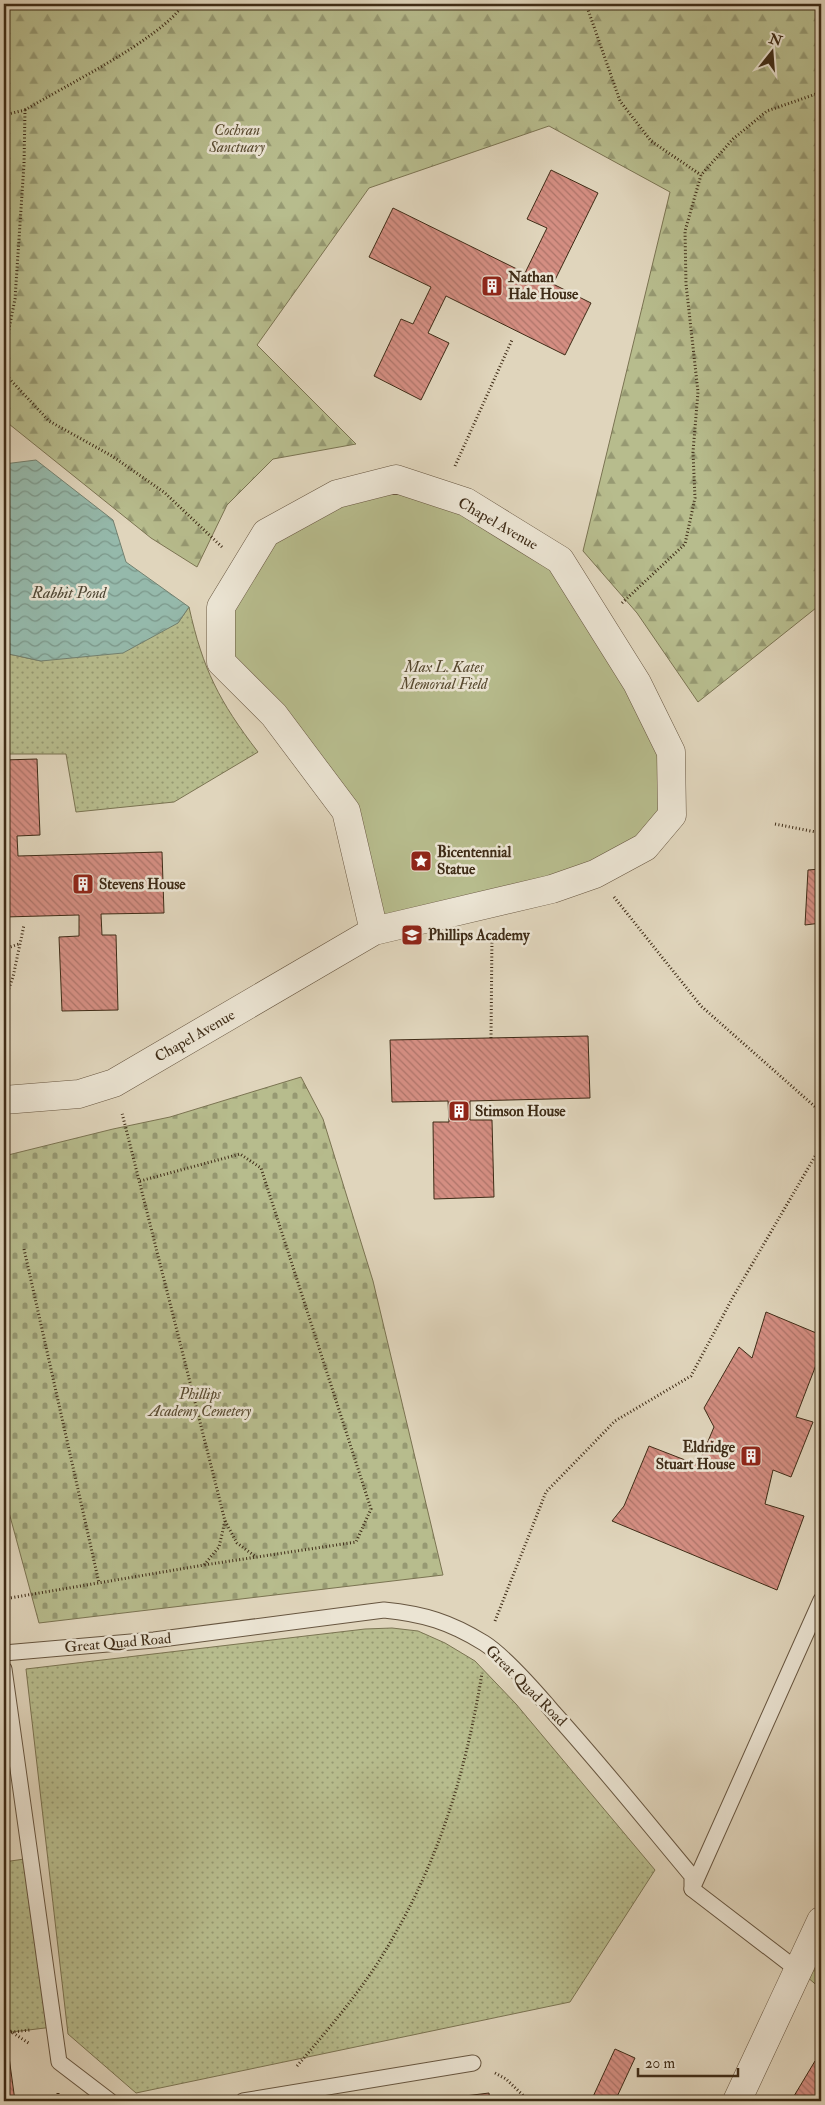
<svg xmlns="http://www.w3.org/2000/svg" width="825" height="2105" viewBox="0 0 825 2105" font-family="'IM FELL Double Pica',serif">
	<style>
		.grass { fill: url(#grass-dots); stroke: #7b7452 }
		.forest { fill: url(#forest-firs); stroke: #7b7452 }
		.cemetery { fill: url(#cemetery-stones); stroke: #7b7452 }
		.park { fill: #b7bc8d; stroke: #7b7452 }
		.water { fill: url(#water-waves); stroke: #738170 }
		.building { fill: url(#building-back-hatch); stroke: #3f2c17 }
		.lines { fill: none; stroke-linecap: round; stroke-linejoin: round }
		.service-casing { stroke: #675640; stroke-width: 17 }
		.minor-casing { stroke: #675640; stroke-width: 29 }
		.tertiary-casing { stroke: #675640; stroke-width: 29 }
		.path { stroke: #3f2c17; stroke-width: 3; stroke-dasharray: 1 2.5; stroke-linecap: butt }
		.service { stroke: #ebe4d3; stroke-width: 15 }
		.minor { stroke: #ebe4d3; stroke-width: 28 }
		.tertiary { stroke: #ebe4d3; stroke-width: 28 }
		.labels { text-anchor: middle; dominant-baseline: central; stroke-width: 5; stroke-linejoin: round; paint-order: stroke }
		.park-label { font-size: 15px; font-style: italic; fill: #57492f; stroke: #ebe4d3 }
		.poi-label { font-size: 15px; font-weight: bold; fill: #3f2c17; stroke: #ebe4d3; text-anchor: start }
		.street-label { font-size: 15px; fill: #3f2c17; stroke: #ebe4d3 }
		.water-label { font-size: 16px; font-style: italic; fill: #504835; stroke: #ebe4d3 }
	</style>
	<defs>
		<pattern id="grass-dots" width="8" height="8" patternUnits="userSpaceOnUse" patternTransform="scale(1.25)"><rect width="8" height="8" fill="#b7bc8d"/><path d="M2 2h.1M6 6h.1" fill="none" stroke="#969972" stroke-width="1.8" stroke-linecap="round"/></pattern>
		<pattern id="forest-firs" width="22" height="20" patternUnits="userSpaceOnUse" patternTransform="scale(1.25)"><rect width="22" height="20" fill="#b7bc8d"/><path d="M5 1l3.5 6h-7zM16 11l3.5 6h-7z" fill="#969972"/></pattern>
		<pattern id="cemetery-stones" width="16" height="16" patternUnits="userSpaceOnUse" patternTransform="scale(1.25)"><rect width="16" height="16" fill="#b7bc8d"/><path d="M2 7V4a2 2 0 0 1 4 0v3zM10 15v-3a2 2 0 0 1 4 0v3z" fill="#969972"/></pattern>
		<pattern id="water-waves" width="16" height="10" patternUnits="userSpaceOnUse" patternTransform="scale(1.25)"><rect width="16" height="10" fill="#95b9ab"/><path d="M0 5q4-4 8 0t8 0" fill="none" stroke="#7b978a"/></pattern>
		<pattern id="building-back-hatch" width="6" height="6" patternUnits="userSpaceOnUse" patternTransform="scale(1.25)"><rect width="6" height="6" fill="#d48e82"/><path d="M-1 5l2 2M0 0l6 6M5-1l2 2" fill="none" stroke="#ad7469"/></pattern>
	</defs>
	<rect width="100%" height="100%" fill="#e0d5bc"/>
	<filter id="stains"><feTurbulence type="fractalNoise" baseFrequency=".004" numOctaves="4"/><feColorMatrix values="0 0 0 0 .2 0 0 0 0 .09 0 0 0 0 .02 0 0 0 .5 -.17"/></filter>
	<radialGradient id="worn" r=".72"><stop offset=".6" stop-color="#630" stop-opacity="0"/><stop offset="1" stop-color="#630" stop-opacity=".3"/></radialGradient>
	<g class="grass">
		<path d="M189 607C203 670 219 701 258 752L174 802 76 812 66 754H4V653L41 661 178 623Z"/>
		<polygon points="392,1628 418,1631 445,1643 475,1661 516,1704 655,1870 570,2002 136,2093 68,2034 26,1669 365,1629"/>
		<polygon points="31,1858 53,2027 4,2033 4,1862"/>
	</g>
	<g class="forest">
		<polygon points="4,4 821,4 821,604 698,702 637,613 583,551 670,192 549,126 369,188 257,345 356,444 273,459 227,505 197,567 151,538 4,420"/>
		<polygon points="821,1921 821,1989 799,1970"/>
	</g>
	<polygon class="cemetery" points="301,1077 323,1119 373,1281 443,1575 39,1623 4,1494 4,1156 113,1129 170,1117"/>
	<polygon class="park" points="396,479 560,560 671,752 672,815 645,847 374,931 346,811 221,662 221,607 266,533"/>
	<polygon class="water" points="36,460 113,520 126,562 189,607 178,623 123,653 41,661 4,653 4,464"/>
	<g class="building">
		<polygon points="551,170 598,193 553,284 591,303 565,355 446,296 428,333 449,343 421,400 374,376 401,319 413,324 431,287 369,257 393,208 525,273 547,228 527,219"/>
		<polygon points="37,759 40,835 17,836 18,856 162,852 164,913 101,914 102,935 116,935 118,1010 62,1011 59,937 79,936 79,915 4,917 4,760"/>
		<polygon points="821,869 821,923 805,925 808,870"/>
		<polygon points="588,1036 590,1098 470,1101 470,1120 492,1120 494,1197 434,1199 433,1122 449,1122 448,1101 392,1102 390,1040"/>
		<polygon points="766,1312 821,1335 821,1352 796,1417 813,1422 791,1477 773,1470 765,1504 804,1516 777,1590 612,1521 624,1506 649,1446 698,1465 714,1427 704,1408 739,1347 752,1358"/>
		<polygon points="615,2049 635,2058 615,2101 591,2101"/>
		<polygon points="9,2057 15,2101 4,2101 4,2058"/>
		<polygon points="815,2061 821,2065 821,2099 820,2101 791,2101"/>
		<polygon points="489,2093 490,2101 425,2101"/>
	</g>
	<g class="lines">
		<g class="service-casing">
			<g id="service">
				<path d="M4 1653 154 1640 384 1610C424 1614 450 1622 484 1643 506 1657 537 1693 554 1713 602 1766 646 1821 692 1876V1889L799 1971"/>
				<polyline points="4,1669 59,2062 110,2101"/>
				<polyline points="692,1889 821,1600"/>
				<polyline points="243,2101 473,2063"/>
			</g>
		</g>
		<g class="minor-casing">
			<polyline id="minor" points="4,1100 79,1094 114,1083 374,931 552,889 595,874 645,847 672,815 671,752 637,683 560,560 466,502 396,479 337,494 266,533 221,607 221,662 274,715 346,811 374,931"/>
		</g>
		<g class="tertiary-casing">
			<polyline id="tertiary" points="737,2101 821,1921"/>
		</g>
		<g class="path">
			<polyline points="586,4 620,101 651,141 701,175"/>
			<path d="M25 110C66 85 158 41 184 4"/>
			<polyline points="4,115 25,110 24,164 15,299 4,354"/>
			<polyline points="4,373 49,421 112,456 165,493 222,547"/>
			<polyline points="455,466 512,340"/>
			<polyline points="622,603 685,544 695,498 693,452 698,392 686,284 685,231 701,175 733,139 767,111 816,94 821,95"/>
			<polyline points="775,824 821,833"/>
			<polyline points="614,897 701,1006 821,1112"/>
			<polyline points="4,949 19,944"/>
			<polyline points="4,1002 13,977 24,925"/>
			<polyline points="491,1038 492,934"/>
			<polyline points="140,1181 240,1154 261,1168 371,1509 356,1542 204,1565"/>
			<polyline points="24,1249 99,1583"/>
			<polyline points="225,1521 237,1543 256,1557"/>
			<polyline points="4,1599 204,1565 219,1547 225,1521 122,1113"/>
			<polyline points="495,1621 546,1492 615,1421 691,1376 733,1297 821,1146"/>
			<polyline points="4,2027 30,2044"/>
			<polyline points="4,2033 30,2030"/>
			<path d="M297 2066C326 2032 355 1998 379 1961 436 1870 465 1778 482 1673"/>
			<polyline points="495,2073 506,2079 529,2101"/>
			<polyline points="58,2101 58,2092"/>
		</g>
		<use href="#service" class="service"/>
		<use href="#minor" class="minor"/>
		<use href="#tertiary" class="tertiary"/>
	</g>
	<defs>
		<g id="building-square" transform="scale(1.125)"><rect x="-9" y="-9" width="18" height="18" rx="4" fill="#8f2418" stroke="#ebe4d3"/><path d="M-4-6H4V6H1V3H-1V6H-4ZM-2.5-4.3h1.7v1.8h-1.7ZM.8-4.3h1.7v1.8H.8ZM-2.5-1h1.7V.8h-1.7ZM.8-1h1.7V.8H.8Z" fill="#fff"/></g>
		<g id="sight-square" transform="scale(1.125)"><rect x="-9" y="-9" width="18" height="18" rx="4" fill="#8f2418" stroke="#ebe4d3"/><path d="M0-6L1.8-2.2L6-1.7L2.9 1.2L3.7 5.4L0 3.3L-3.7 5.4L-2.9 1.2L-6-1.7L-1.8-2.2Z" fill="#fff"/></g>
		<g id="school-square" transform="scale(1.125)"><rect x="-9" y="-9" width="18" height="18" rx="4" fill="#8f2418" stroke="#ebe4d3"/><path d="M0-5L7-2L0 1L-7-2ZM-4 1L0 2.5L4 1V4Q0 6-4 4Z" fill="#fff"/></g>
	</defs>
	<g fill-rule="evenodd">
		<use href="#building-square" x="492" y="286"/>
		<use href="#sight-square" x="421" y="861"/>
		<use href="#building-square" x="83" y="884"/>
		<use href="#school-square" x="412" y="935"/>
		<use href="#building-square" x="459" y="1111"/>
		<use href="#building-square" x="751" y="1456"/>
	</g>
	<g class="labels">
		<g class="park-label">
			<text x="237" y="130">Cochran<tspan x="237" dy="17">Sanctuary</tspan></text>
			<text x="444" y="667">Max L. Kates<tspan x="444" dy="17">Memorial Field</tspan></text>
			<text x="200" y="1394">Phillips<tspan x="200" dy="17">Academy Cemetery</tspan></text>
		</g>
		<g class="poi-label">
			<text x="508" y="277">Nathan<tspan x="508" dy="17">Hale House</tspan></text>
			<text x="437" y="852">Bicentennial<tspan x="437" dy="17">Statue</tspan></text>
			<text x="99" y="884">Stevens House</text>
			<text x="428" y="935">Phillips Academy</text>
			<text x="475" y="1111">Stimson House</text>
			<text x="735" y="1447" text-anchor="end">Eldridge<tspan x="735" dy="17">Stuart House</tspan></text>
		</g>
		<g class="street-label">
			<text transform="translate(498 524) rotate(30)">Chapel Avenue</text>
			<text transform="translate(195 1036) rotate(-30)">Chapel Avenue</text>
			<text transform="translate(118 1643) rotate(-5)">Great Quad Road</text>
			<text transform="translate(526 1686) rotate(45)">Great Quad Road</text>
		</g>
		<g class="water-label">
			<text x="69" y="593">Rabbit Pond</text>
		</g>
	</g>
	<rect width="825" height="2105" fill="none" stroke="#e0d5bc" stroke-width="20"/>
	<rect x="5" y="5" width="815" height="2095" fill="none" stroke="#3f2c17" stroke-width="2.5"/>
	<rect x="10" y="10" width="805" height="2085" fill="none" stroke="#3f2c17"/>
	<g transform="translate(772 52) rotate(17)" stroke="#ebe4d3" stroke-width="4" paint-order="stroke">
	<path d="M0-4L9 19L0 12L-9 19Z" fill="#3f2c17"/>
	<text y="-8" font-size="14" font-weight="bold" text-anchor="middle" fill="#3f2c17">N</text>
	</g>
	<path d="M638 2068v8h100v-8" fill="none" stroke="#3f2c17" stroke-width="2.5"/>
	<text x="645" y="2068" font-size="15" fill="#3f2c17" stroke="#ebe4d3" stroke-width="4" paint-order="stroke">20 m</text>
	<rect width="100%" height="100%" filter="url(#stains)"/>
	<rect width="100%" height="100%" fill="url(#worn)"/>
</svg>
